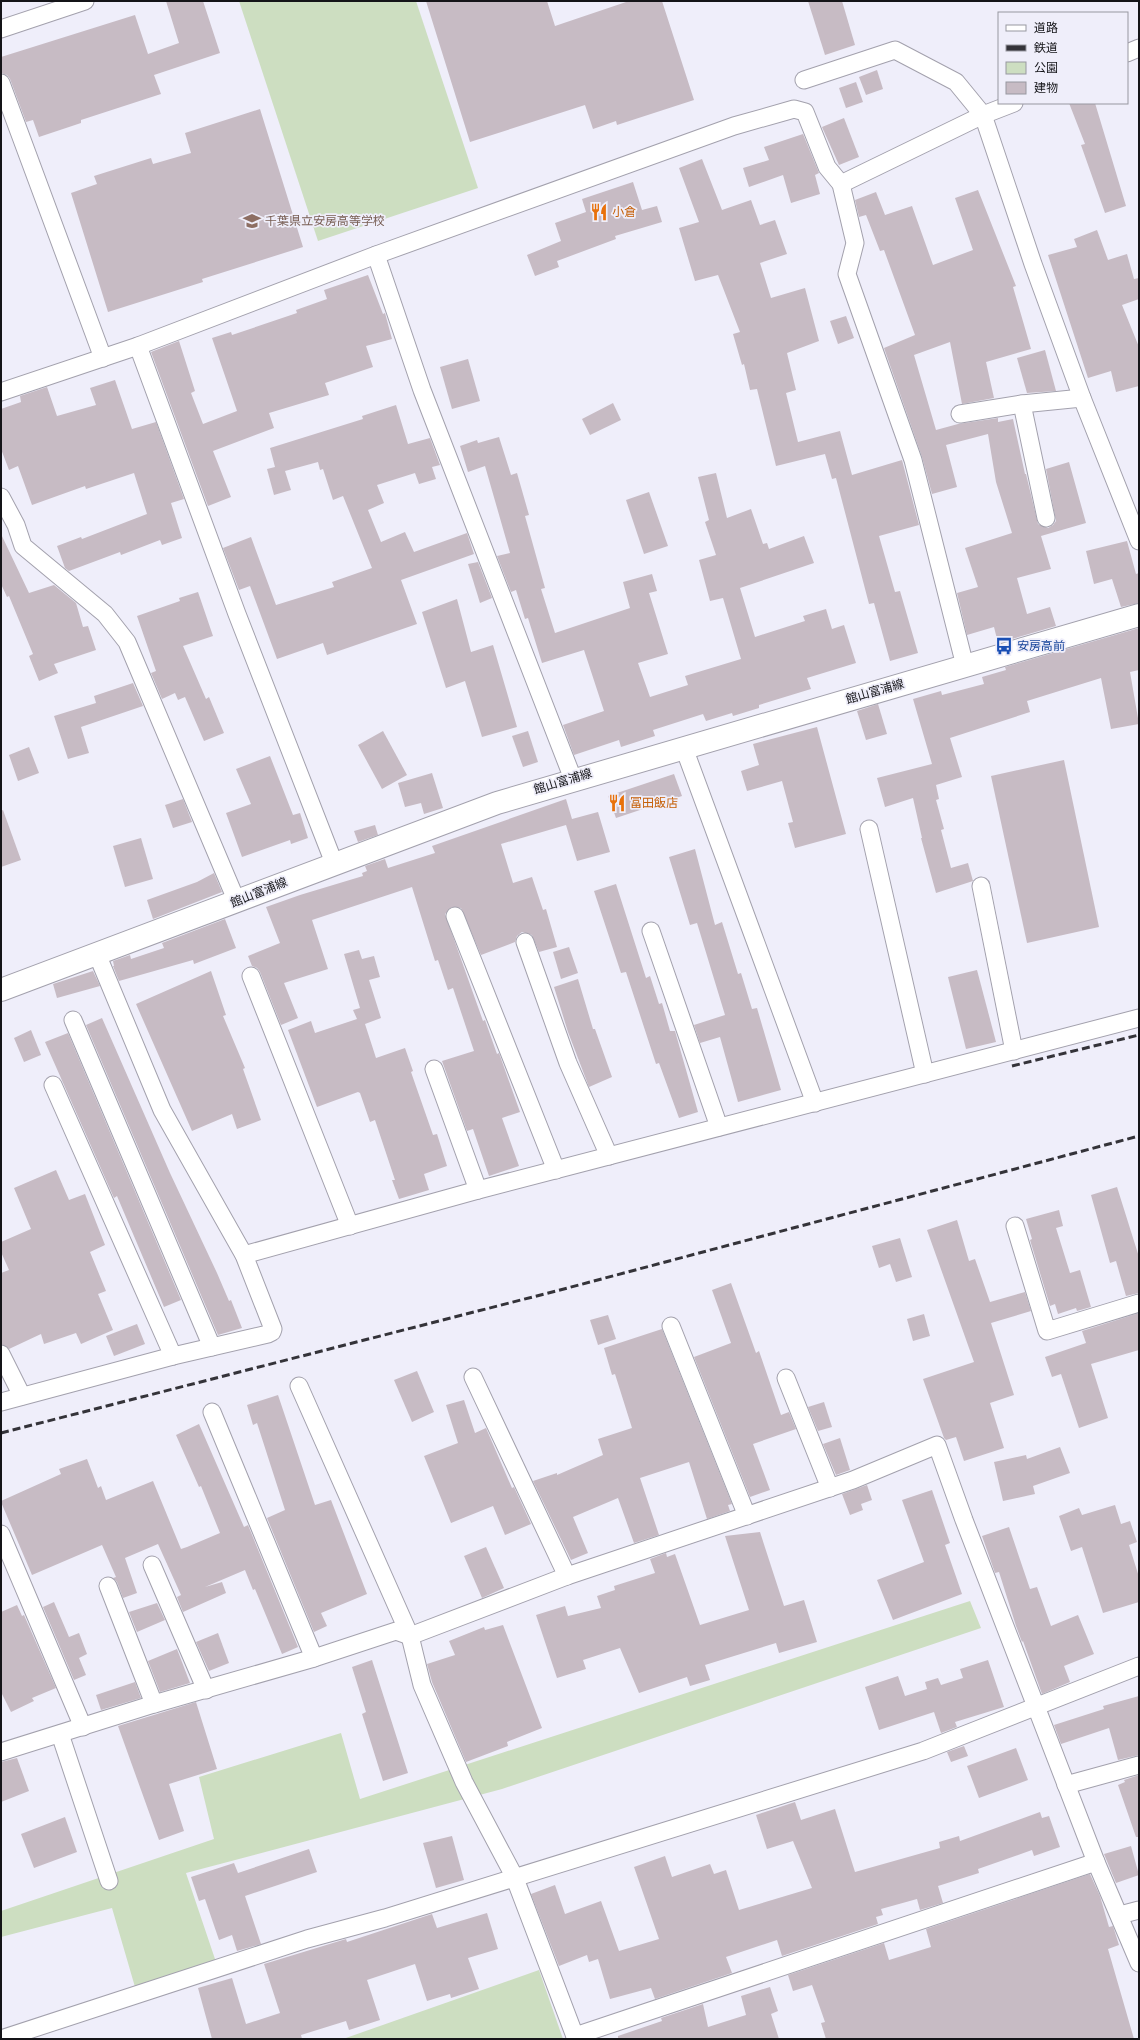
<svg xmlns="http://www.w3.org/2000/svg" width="1140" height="2040" viewBox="0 0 1140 2040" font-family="'Source Sans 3','Noto Sans JP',sans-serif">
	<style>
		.green { fill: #cddec1 }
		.building { fill: #c7bbc4 }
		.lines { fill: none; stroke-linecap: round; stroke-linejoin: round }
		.street-casing { stroke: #a3a1ad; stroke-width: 19 }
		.secondary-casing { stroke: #a3a1ad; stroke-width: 24 }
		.street { stroke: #fff; stroke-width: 17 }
		.secondary { stroke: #fff; stroke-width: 22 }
		.rail { stroke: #343339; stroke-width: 3; stroke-dasharray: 8 4; stroke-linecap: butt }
		.labels { text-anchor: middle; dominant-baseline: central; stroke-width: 3.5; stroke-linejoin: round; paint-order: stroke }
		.food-label { font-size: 12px; fill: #c56008; stroke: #efeefa; text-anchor: start }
		.education-label { font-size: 12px; fill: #785e54; stroke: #efeefa; text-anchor: start }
		.transit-label { font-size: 12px; fill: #164399; stroke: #efeefa; text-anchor: start }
		.street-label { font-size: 12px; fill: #141418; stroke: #efeefa }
	</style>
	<rect width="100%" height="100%" fill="#efeefa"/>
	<g class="green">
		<polygon points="239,1 416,1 478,188 318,241"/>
		<polygon points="970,1601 981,1628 502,1789 186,1873 216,1962 135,1987 112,1908 1,1937 1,1911 214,1839 199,1777 341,1733 360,1799"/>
		<polygon points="539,1970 563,2039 343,2039"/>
	</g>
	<g class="building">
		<polygon points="166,1 203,1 220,53 154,75 161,94 81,120 81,123 39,137 33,120 26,122 10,79 7,75 1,73 1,57 135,15 148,54 179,43"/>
		<polygon points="426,1 547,1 555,26 629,1 662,1 694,100 617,125 616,121 593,129 585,105 470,142"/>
		<polygon points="808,1 842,1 855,45 825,55"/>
		<polygon points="877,70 883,89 866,95 859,77"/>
		<polygon points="856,82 863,102 846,108 839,88"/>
		<polygon points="1069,103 1095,103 1126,206 1105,213 1081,145 1085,144"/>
		<polygon points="260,109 303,247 202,279 203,282 108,312 71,193 97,184 94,176 151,158 153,164 191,153 185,133"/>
		<polygon points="844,118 859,157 839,165 822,127"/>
		<polygon points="803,134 819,173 815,175 820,194 791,203 783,175 749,187 743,168 769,160 764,147"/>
		<polygon points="702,159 722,210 751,200 760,225 775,220 787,254 760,263 771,298 805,288 819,341 787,353 796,390 786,393 798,442 840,431 852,475 902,460 919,525 879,536 895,592 900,591 918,653 890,661 874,603 869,604 836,478 832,479 825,454 776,466 757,389 750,390 744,364 742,365 733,334 740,332 718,275 695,281 679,228 699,222 679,168"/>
		<polygon points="633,182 642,210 657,206 662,222 615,236 616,239 557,261 559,267 535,276 527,255 561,241 555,223 586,212 582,199"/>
		<polygon points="978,190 1016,286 1013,287 1031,349 986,362 994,398 962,404 950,342 914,355 936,430 958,424 998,418 998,422 1013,419 1025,474 1026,474 1038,524 1048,528 1053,525 1056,521 1046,469 1069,462 1086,523 1041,536 1051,569 1017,578 1027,614 1050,607 1056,626 998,643 994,627 967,635 957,593 978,587 965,548 1012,533 996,482 988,434 946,445 957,487 932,494 922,457 884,348 915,335 884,250 880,251 866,215 859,217 855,200 876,192 885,215 912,206 933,265 973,250 955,198"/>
		<polygon points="1097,230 1108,260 1127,254 1134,279 1139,278 1139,299 1122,305 1139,347 1139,386 1116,392 1111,371 1088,378 1048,255 1077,247 1074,239"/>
		<polygon points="368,275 383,314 385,313 392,339 366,346 373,367 325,383 329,395 269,413 274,428 213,451 231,497 208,506 151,352 179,341 195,391 191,393 203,424 237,411 212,338 231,332 232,335 297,313 296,310 327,299 324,290"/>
		<polygon points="846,316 854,338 838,344 830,321"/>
		<polygon points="1045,350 1056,391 1027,393 1017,358"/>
		<polygon points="468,359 480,401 452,409 440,367"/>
		<polygon points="115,380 132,429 156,422 184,499 171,503 182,538 162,545 160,540 121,555 120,552 69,571 65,568 57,546 81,537 82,539 147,514 134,473 86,489 85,486 32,505 18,466 9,470 1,449 1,409 21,402 20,396 47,387 57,416 96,405 90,388"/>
		<polygon points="613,403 621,420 590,435 582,419"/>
		<polygon points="396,405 408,444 430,438 440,465 432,467 436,479 419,484 415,473 377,485 384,503 368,510 381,542 405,532 414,552 467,533 474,554 401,580 417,624 327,655 323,643 277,659 250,586 239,590 223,548 251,537 276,605 334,587 332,582 372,568 343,496 333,500 323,469 320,470 318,462 285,471 291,490 274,495 267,469 275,467 270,448 363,419 362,416"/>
		<polygon points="499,437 511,475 517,473 529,515 525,516 545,588 541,589 555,633 630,608 623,582 652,574 657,591 649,593 668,654 638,663 650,697 688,685 685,676 741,659 723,598 710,601 699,560 716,555 705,522 709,520 698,477 716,473 727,518 751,509 763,544 767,543 769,549 804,536 814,563 740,588 755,637 805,621 803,616 826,609 832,629 844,625 856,663 807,678 811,689 759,705 759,708 733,716 732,713 706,721 703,714 653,730 655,736 621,747 619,740 574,755 563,725 604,711 584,650 542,663 528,618 525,619 516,590 511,592 497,556 510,553 485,466 468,472 460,446 477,440 478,443"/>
		<polygon points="649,492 668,546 644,554 626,500"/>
		<polygon points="1,534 29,593 54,585 76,603 83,627 88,626 96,650 54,664 58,673 39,681 29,656 33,654 9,596 7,597 1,584"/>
		<polygon points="1127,541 1136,574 1139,573 1139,603 1121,607 1112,579 1094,584 1086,551"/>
		<polygon points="478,562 492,598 480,603 468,564"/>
		<polygon points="198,592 213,636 183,646 206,699 209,697 224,733 204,741 185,697 178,700 175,693 162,699 151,673 156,671 137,616 180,601 179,598"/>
		<polygon points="457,599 471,652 493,645 517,727 482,737 465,681 446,688 422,612"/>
		<polygon points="1139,628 1139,670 1130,672 1139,724 1111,729 1101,678 1027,701 1030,712 950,738 962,777 936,785 939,799 936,800 944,829 941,830 951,868 968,863 973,881 936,893 921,838 922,838 913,798 885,807 877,778 932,764 913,699 941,691 942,695 984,684 982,677 1006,670 1005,667"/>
		<polygon points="133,683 143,706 81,727 89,753 68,759 54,716 96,703 94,696"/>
		<polygon points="878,704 887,734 866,740 857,711"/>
		<polygon points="817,727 846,834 795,848 788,823 793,822 782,781 747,791 741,771 759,765 753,744"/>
		<polygon points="383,731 407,775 382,789 358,745"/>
		<polygon points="528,731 538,762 523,767 512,736"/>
		<polygon points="29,747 39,773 18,781 9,755"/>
		<polygon points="270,756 293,815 300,813 308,838 291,844 290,840 242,857 226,813 251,804 236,769"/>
		<polygon points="1064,760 1099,927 1027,943 991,776"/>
		<polygon points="432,773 443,808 424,814 421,803 405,807 398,783"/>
		<polygon points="674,774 682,796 616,818 608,796"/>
		<polygon points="183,799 192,822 173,828 165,805"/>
		<polygon points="566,799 572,819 598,812 610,852 577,861 566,825 501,844 513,883 532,877 543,910 546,909 557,947 539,952 532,935 522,932 517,936 515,942 481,955 461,908 452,907 445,914 483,1021 485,1020 497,1054 499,1053 520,1112 502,1118 519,1166 489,1176 473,1129 467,1131 442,1061 474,1051 453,988 448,990 438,960 435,961 412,887 312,920 328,969 284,983 298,1018 281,1025 260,972 257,968 252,966 248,956 280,943 266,907 300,895 363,876 362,873 367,871 365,866 385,859 388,868 435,853 432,846"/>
		<polygon points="3,810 21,860 1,867 1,811"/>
		<polygon points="375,825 378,835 358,842 354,831"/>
		<polygon points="141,838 153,879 125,887 113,846"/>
		<polygon points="695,849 715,925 722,922 738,974 741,973 752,1009 757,1008 781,1090 738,1102 720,1037 700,1043 694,1025 725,1015 697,923 690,925 669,857"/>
		<polygon points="214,873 222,892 153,919 147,900 197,882"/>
		<polygon points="616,884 646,978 650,976 659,1004 662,1003 670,1031 675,1031 698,1112 679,1118 659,1063 656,1064 626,972 621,973 594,891"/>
		<polygon points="225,919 236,948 194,964 193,960 119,981 113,966 114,966 113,961 130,955 131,959 164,948 162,943"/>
		<polygon points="569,947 578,973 561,979 553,952"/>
		<polygon points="359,950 362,959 374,956 380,977 369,980 381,1018 365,1024 376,1058 405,1048 413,1071 411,1072 433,1135 437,1134 447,1166 424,1174 429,1190 399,1199 392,1180 395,1180 375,1120 370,1122 360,1093 358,1092 317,1107 288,1030 311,1021 315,1033 357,1019 353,1010 360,1008 344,954"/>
		<polygon points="977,970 996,1042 966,1049 948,977"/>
		<polygon points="93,971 100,986 57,998 53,984"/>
		<polygon points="211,971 226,1015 223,1016 245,1068 243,1069 261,1120 237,1129 232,1114 192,1131 136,1004"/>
		<polygon points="578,979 593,1029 595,1029 612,1077 589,1087 568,1032 554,987"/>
		<polygon points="102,1018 170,1173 217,1273 229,1301 231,1300 242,1328 218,1335 86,1025"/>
		<polygon points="31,1030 41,1055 24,1062 14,1038"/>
		<polygon points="68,1033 181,1300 164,1307 117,1196 114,1198 45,1042"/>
		<polygon points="56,1170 69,1200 85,1194 105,1245 90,1252 106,1291 98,1294 113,1330 81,1344 76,1333 44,1344 41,1334 9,1349 1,1344 1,1273 9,1270 1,1252 1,1242 31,1229 14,1188"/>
		<polygon points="1117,1187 1139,1257 1139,1293 1126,1296 1116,1261 1110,1263 1091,1195"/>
		<polygon points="1059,1210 1063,1226 1056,1228 1070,1273 1080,1270 1091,1307 1077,1311 1076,1308 1058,1314 1055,1304 1050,1306 1030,1240 1032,1239 1026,1219"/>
		<polygon points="957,1220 969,1261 975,1259 990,1302 1025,1292 1031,1311 991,1323 1014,1395 990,1403 1004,1448 964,1461 956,1437 946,1440 944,1438 923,1379 974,1362 927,1230"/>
		<polygon points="900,1238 912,1277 896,1282 890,1264 879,1268 872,1246"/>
		<polygon points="731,1283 756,1353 759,1351 781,1415 789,1412 796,1429 753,1444 770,1490 750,1497 694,1357 731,1343 712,1290"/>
		<polygon points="1139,1313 1139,1350 1091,1364 1108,1418 1079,1428 1061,1374 1052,1377 1045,1357 1086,1343 1082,1331"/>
		<polygon points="924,1314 930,1336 913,1341 907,1319"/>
		<polygon points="608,1315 616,1339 598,1345 590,1320"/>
		<polygon points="137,1324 145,1344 114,1356 106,1336"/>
		<polygon points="662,1329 732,1504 728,1505 730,1511 707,1519 689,1462 640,1478 659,1535 634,1543 618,1498 573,1517 588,1553 571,1560 533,1481 557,1473 557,1475 603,1455 598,1439 632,1428 615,1374 612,1375 604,1348"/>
		<polygon points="417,1371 434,1412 412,1422 394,1380"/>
		<polygon points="278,1395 315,1505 331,1500 367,1594 321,1613 327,1626 314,1632 267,1518 285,1510 257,1423 253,1425 247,1405"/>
		<polygon points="464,1400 475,1433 486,1428 512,1488 514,1487 531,1524 505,1535 493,1506 451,1523 424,1456 458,1443 446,1405"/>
		<polygon points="824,1402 832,1427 818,1431 808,1407"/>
		<polygon points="199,1424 244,1527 248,1525 298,1647 282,1654 255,1589 253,1590 245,1570 205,1587 222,1582 226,1593 183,1612 177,1597 181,1595 158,1544 125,1558 137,1593 123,1598 117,1582 113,1578 116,1577 102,1545 32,1575 1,1502 1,1501 61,1474 59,1469 87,1459 98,1488 101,1486 106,1500 153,1481 181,1549 187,1547 220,1533 201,1486 199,1487 176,1435"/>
		<polygon points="840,1438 850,1470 836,1475 823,1444"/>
		<polygon points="1060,1447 1070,1473 1033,1486 1035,1494 1003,1501 994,1462 1026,1455 1027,1459"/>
		<polygon points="867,1485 872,1500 861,1504 863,1510 850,1515 842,1494"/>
		<polygon points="932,1490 950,1543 945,1545 962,1594 893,1620 877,1580 924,1562 902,1500"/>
		<polygon points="1115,1505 1121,1524 1130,1521 1137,1542 1129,1545 1139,1577 1139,1602 1103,1613 1082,1547 1071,1551 1059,1516 1079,1508 1082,1515"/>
		<polygon points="1009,1527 1030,1589 1037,1587 1051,1626 1078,1615 1094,1654 1064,1666 1070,1682 1042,1694 1023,1641 1022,1642 1016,1626 999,1572 995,1573 982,1536"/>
		<polygon points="760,1532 784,1606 804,1600 817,1642 779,1653 776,1643 705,1665 710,1680 690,1686 687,1677 639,1693 620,1648 583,1660 586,1669 557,1678 536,1615 565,1606 568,1616 601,1608 597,1596 615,1590 614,1586 655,1573 650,1559 666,1553 667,1557 675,1554 700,1625 749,1610 725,1536"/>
		<polygon points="486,1547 504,1588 482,1598 464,1556"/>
		<polygon points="54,1602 69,1637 79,1633 87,1654 79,1658 86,1675 74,1680 43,1607"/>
		<polygon points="157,1603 165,1620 137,1632 129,1612"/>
		<polygon points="17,1605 22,1616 24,1615 56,1688 32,1698 34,1701 11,1712 1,1692 1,1612"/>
		<polygon points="503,1625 542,1728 507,1742 508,1746 466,1762 432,1682 427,1664 455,1655 449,1641 484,1627 485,1630"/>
		<polygon points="218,1633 229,1663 209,1671 196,1642"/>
		<polygon points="177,1649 190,1683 160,1692 148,1661"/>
		<polygon points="372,1660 408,1773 383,1781 362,1714 366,1712 352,1667"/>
		<polygon points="988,1660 1004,1707 955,1722 957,1727 941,1733 934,1712 879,1730 865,1687 898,1676 905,1696 927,1689 925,1682 938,1678 941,1685 963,1678 960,1669"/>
		<polygon points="135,1682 141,1698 101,1710 96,1695"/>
		<polygon points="1139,1696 1139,1755 1118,1760 1109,1728 1061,1744 1054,1725 1104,1709 1103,1706"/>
		<polygon points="196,1702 217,1769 169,1784 184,1831 159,1840 118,1726"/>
		<polygon points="964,1746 968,1756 951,1762 947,1752"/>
		<polygon points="1016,1748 1028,1780 979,1798 967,1766"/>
		<polygon points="17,1758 29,1791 1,1802 1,1762"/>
		<polygon points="1139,1775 1139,1837 1136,1837 1118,1785 1125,1782 1124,1780"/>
		<polygon points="795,1802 801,1820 835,1809 855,1872 940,1848 939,1842 959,1836 960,1841 1040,1812 1042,1818 1049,1816 1060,1847 1034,1856 1032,1850 978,1869 979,1873 938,1886 943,1903 920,1910 917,1899 881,1909 883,1915 876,1917 878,1924 782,1956 777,1940 726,1957 732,1973 655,1999 651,1988 610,1999 598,1959 589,1962 587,1955 559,1966 531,1894 555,1885 565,1914 601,1901 619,1951 659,1939 634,1867 665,1856 672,1877 710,1864 714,1874 726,1870 739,1910 812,1888 793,1841 767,1849 756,1815"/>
		<polygon points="65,1817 77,1852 34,1868 21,1834"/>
		<polygon points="452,1836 464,1880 436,1888 423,1843"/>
		<polygon points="1131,1846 1139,1875 1116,1883 1104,1854"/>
		<polygon points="309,1849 317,1872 245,1896 261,1944 237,1951 232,1935 219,1940 205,1899 199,1901 191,1877 234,1863 238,1873"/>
		<polygon points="1090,1874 1100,1896 1109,1927 1113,1926 1119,1945 1108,1949 1134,2039 826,2039 821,2023 825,2022 812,1985 793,1991 788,1975 884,1943 889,1960 931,1947 926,1929"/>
		<polygon points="487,1913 498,1949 468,1958 479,1989 451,1998 450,1994 427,2001 415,1964 367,1980 380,2020 349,2030 346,2021 301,2035 302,2039 212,2039 198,1988 232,1978 246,2024 280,2013 264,1964 346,1939 347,1942 432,1914 437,1928"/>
		<polygon points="770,1987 778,2011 771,2014 779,2039 618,2039 618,2036 662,2021 661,2018 703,2004 708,2027 746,2015 741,1996"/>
	</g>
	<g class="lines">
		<g class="street-casing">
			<g id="street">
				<polyline points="1,29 85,1"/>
				<polyline points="1127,53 1139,48"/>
				<polyline points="804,80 895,50 956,82 983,115 1033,264 1082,398 1139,541"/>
				<polyline points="1,83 103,358"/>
				<polyline points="841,184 983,115 1014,103"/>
				<polyline points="376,255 422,390 573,779"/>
				<polyline points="138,346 237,614 334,863"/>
				<polyline points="1,392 138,346 376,255 734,126 794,109 805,112 827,167 841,184 855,243 847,274 913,460 965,666"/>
				<polyline points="1022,404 1046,518"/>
				<polyline points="960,414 1022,404 1082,398"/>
				<polyline points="1,497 16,525 23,546 105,614 127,642 237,902"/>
				<polyline points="684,748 815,1103"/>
				<polyline points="869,829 925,1074"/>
				<polyline points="981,886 1014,1051"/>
				<polyline points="455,916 556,1170"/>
				<polyline points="651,931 719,1127"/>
				<polyline points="525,942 568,1063 609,1156"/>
				<polyline points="251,976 350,1226"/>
				<polyline points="73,1020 212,1347"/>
				<polyline points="434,1069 478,1190"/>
				<polyline points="53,1085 173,1356"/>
				<polyline points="1015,1226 1047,1331 1139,1303"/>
				<polyline points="244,1255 478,1190 1139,1018"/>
				<polyline points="671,1326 747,1516"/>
				<polyline points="1,1354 22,1396"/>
				<polyline points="473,1377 567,1576"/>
				<polyline points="786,1378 830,1488"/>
				<polyline points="299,1386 410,1636 422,1685 464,1782 514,1876 576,2039"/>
				<polyline points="1,1402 173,1356 268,1334 272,1332 273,1329 244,1255 162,1110 97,954"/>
				<polyline points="212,1412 314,1658"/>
				<polyline points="1,1534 83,1727"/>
				<polyline points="152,1565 206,1690"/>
				<polyline points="108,1586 154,1704"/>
				<polyline points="60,1734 109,1881"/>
				<polyline points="1,1752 154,1704 314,1658 396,1631 410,1636 567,1576 853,1480 937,1445 964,1520 1096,1862 1139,1963"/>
				<polyline points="1066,1785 1139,1765"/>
				<polyline points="1120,1915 1139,1910"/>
				<polyline points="575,2036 1096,1862"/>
				<polyline points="1,2039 307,1939 385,1918 923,1751 1139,1666"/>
			</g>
		</g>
		<g class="secondary-casing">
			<polyline id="secondary" points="1,990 497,803 1139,615"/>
		</g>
		<use href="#street" class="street"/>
		<use href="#secondary" class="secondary"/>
		<g class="rail">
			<polyline points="1012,1066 1139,1035"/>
			<polyline points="1,1433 560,1290 1139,1136"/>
		</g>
	</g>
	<defs>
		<g id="restaurant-bare" transform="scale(1.38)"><path d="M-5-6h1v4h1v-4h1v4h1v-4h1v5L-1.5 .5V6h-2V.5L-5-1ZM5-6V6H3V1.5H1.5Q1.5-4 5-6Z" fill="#e8710a" stroke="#efeefa" stroke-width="2.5" paint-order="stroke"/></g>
		<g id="school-bare" transform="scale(1.38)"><path d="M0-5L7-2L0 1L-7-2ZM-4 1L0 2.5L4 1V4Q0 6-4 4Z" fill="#8d6e63" stroke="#efeefa" stroke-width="2.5" paint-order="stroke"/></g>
		<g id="bus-bare" transform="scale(1.38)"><path d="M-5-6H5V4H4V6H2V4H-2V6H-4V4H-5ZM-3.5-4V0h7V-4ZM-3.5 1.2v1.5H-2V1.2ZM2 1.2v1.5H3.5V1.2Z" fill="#1a4fb4" stroke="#efeefa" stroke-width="2.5" paint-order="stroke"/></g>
	</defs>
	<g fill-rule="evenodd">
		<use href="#restaurant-bare" x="599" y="212"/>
		<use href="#school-bare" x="252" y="221"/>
		<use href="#bus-bare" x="1004" y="646"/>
		<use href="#restaurant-bare" x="617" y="803"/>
	</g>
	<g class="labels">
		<g class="food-label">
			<text x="612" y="212">小倉</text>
			<text x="630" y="803">冨田飯店</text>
		</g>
		<g class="education-label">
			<text x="265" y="221">千葉県立安房高等学校</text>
		</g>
		<g class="transit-label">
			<text x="1017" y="646">安房高前</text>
		</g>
		<g class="street-label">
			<text transform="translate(875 692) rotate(-16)">館山富浦線</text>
			<text transform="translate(563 782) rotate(-17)">館山富浦線</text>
			<text transform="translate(259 893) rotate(-22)">館山富浦線</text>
		</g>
	</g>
	<rect width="1140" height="2040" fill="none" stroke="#141418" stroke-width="4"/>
	<rect x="998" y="12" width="130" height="92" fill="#efeefa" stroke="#9797a0"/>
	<rect x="1006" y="25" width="20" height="6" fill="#ffffff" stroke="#9797a0"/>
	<text x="1034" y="32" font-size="12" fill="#141418">道路</text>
	<rect x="1006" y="45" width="20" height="6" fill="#343339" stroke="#9797a0"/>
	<text x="1034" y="52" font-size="12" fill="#141418">鉄道</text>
	<rect x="1006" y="62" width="20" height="12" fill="#cddec1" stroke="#9797a0"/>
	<text x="1034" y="72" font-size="12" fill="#141418">公園</text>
	<rect x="1006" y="82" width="20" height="12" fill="#c7bbc4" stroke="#9797a0"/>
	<text x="1034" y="92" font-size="12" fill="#141418">建物</text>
</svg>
